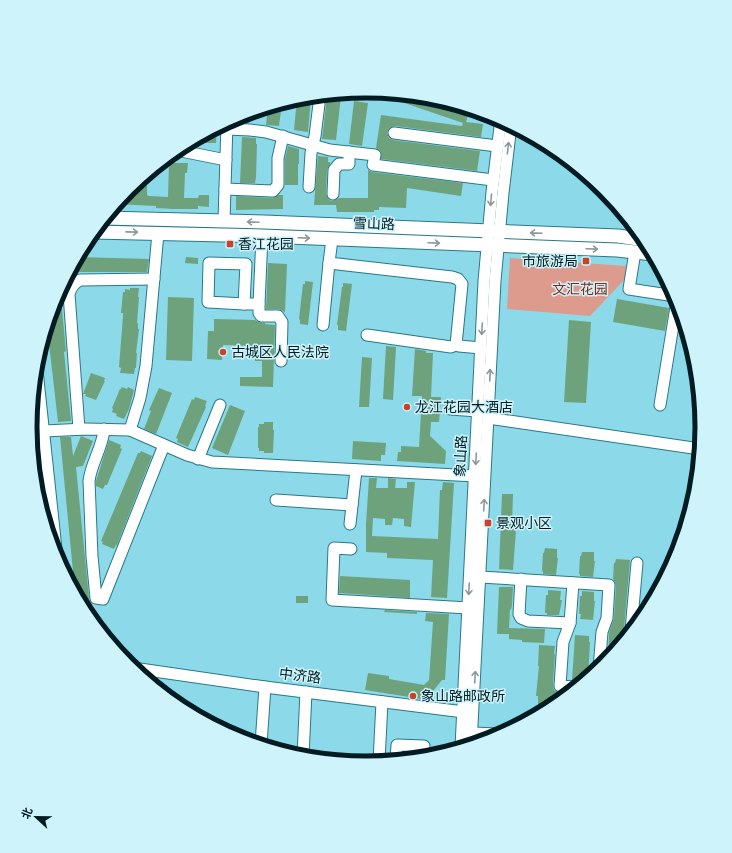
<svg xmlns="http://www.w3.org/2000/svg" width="732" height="853" viewBox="0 0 732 853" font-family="Signika,'Noto Sans SC',sans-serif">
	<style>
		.green { fill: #dc9b8d }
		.building { fill: #6ea27c }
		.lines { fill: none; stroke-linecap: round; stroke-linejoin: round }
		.minor-casing { stroke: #287988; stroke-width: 13 }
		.major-casing { stroke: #287988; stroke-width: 15 }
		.minor { stroke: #fff; stroke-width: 11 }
		.major { stroke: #fff; stroke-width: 13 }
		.oneway { stroke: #8c999c }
		.poi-dot { fill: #cc4129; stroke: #cef3fb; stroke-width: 1.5 }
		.labels { text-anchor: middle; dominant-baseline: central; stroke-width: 3; stroke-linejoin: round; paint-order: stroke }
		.street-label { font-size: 14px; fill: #001c22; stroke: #cef3fb }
		.poi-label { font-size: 14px; fill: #001c22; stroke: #cef3fb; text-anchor: start }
		.park-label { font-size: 14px; fill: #842515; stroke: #cef3fb }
		.rim { fill: none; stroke: #001c22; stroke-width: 5 }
	</style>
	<rect width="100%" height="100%" fill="#8bd9e9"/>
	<polygon class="green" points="510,258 626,266 625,279 590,316 507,309"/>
	<g class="building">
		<polygon points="381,92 407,95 461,114 463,107 470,109 466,122 483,124 481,137 395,126 389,128 387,133 389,138 393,140 480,151 477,171 381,159 381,152 376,148 381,115 462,126 463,123 381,95"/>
		<polygon points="327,94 341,96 336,140 322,139 326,105 325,100 327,101"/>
		<polygon points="311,96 308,132 294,130 297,98"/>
		<polygon points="354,101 368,103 362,146 349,144"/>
		<polygon points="282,103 279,126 266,125 268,107"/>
		<polygon points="249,113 249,123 235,122 235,117"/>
		<polygon points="217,127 216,143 202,143 202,135"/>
		<polygon points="242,137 256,138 256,144 257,144 256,177 255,183 240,183"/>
		<polygon points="288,146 299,149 299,164 298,164 298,185 285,185 285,159"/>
		<polygon points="318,156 328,157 328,162 330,162 330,164 327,170 326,194 329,200 332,201 339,198 368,198 368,170 372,172 463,183 461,196 407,188 406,208 379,207 379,210 374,210 374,212 337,212 336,205 314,205"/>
		<polygon points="169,163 188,163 187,173 185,173 184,198 198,198 199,195 209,195 209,207 198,206 198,209 173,209 156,208 156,206 116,204 121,198 128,198 128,194 132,194 132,186 143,177 147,177 147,195 149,196 168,197"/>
		<polygon points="278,195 283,195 283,209 236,210 236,196 273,198"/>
		<polygon points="78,257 149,259 147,272 70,272"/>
		<polygon points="186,257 198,258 198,264 185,263"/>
		<polygon points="268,263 287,264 285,312 278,309 266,309"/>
		<polygon points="305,281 313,282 308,325 300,324 300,320 299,319 303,284 305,284"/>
		<polygon points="343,283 352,284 346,331 338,330 338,325 337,325 342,287 343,287"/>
		<polygon points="130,288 139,288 138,297 139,297 137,323 138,323 138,329 139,329 136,353 137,353 136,368 135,368 134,374 120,373 121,368 119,367 123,316 123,313 121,313 123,292 125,292 125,289 130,290"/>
		<polygon points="60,289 66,351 64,352 71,421 58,422 47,326 56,298"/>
		<polygon points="168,297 194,298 192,361 166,360"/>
		<polygon points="617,299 669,308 665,331 613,322"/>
		<polygon points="682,317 686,330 689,339 679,337"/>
		<polygon points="214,319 255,320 258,322 265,323 265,324 275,325 273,387 240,386 240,377 262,377 262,361 255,361 255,346 223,345 222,360 207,359 208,331 214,331"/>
		<polygon points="569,320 591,322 586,403 564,402"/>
		<polygon points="386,346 396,347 393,400 383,399"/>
		<polygon points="415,349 426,351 426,353 433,353 431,397 441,397 439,422 431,422 430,436 446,451 445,464 397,461 398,452 401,452 401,446 419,447 422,396 412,396"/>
		<polygon points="362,357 372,358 369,407 359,407"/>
		<polygon points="91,373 105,378 104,381 105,381 96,400 85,396 86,394 83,394"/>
		<polygon points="122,387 127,389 128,387 134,390 129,409 124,419 116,416 117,414 112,412 113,409 112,408 120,389 121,389"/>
		<polygon points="159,388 172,393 156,434 144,429 151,411 149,410"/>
		<polygon points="195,397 207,401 205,406 206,407 188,447 177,442 178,439 176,438 192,399 194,400"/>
		<polygon points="230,405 245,411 228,455 212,448"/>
		<polygon points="264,422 273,422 273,430 274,430 273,453 264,453 264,451 259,451 259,448 258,448 258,427 259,427 259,424 264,424"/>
		<polygon points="81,436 93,441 83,466 76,467 91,618 86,613 75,592 60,437 71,437 73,456"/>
		<polygon points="109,440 121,445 120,448 122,449 107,485 105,485 103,489 96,486 96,481"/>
		<polygon points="353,441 386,443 385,455 381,455 381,461 352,459"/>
		<polygon points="141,451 152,456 117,545 116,545 114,549 102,544 103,542 101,541 138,453 140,453"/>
		<polygon points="369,478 377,478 376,488 388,488 388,478 396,479 395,488 407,488 407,482 415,482 411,527 404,526 404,519 393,518 392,525 385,525 385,519 373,518 372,536 438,539 440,490 442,490 443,482 454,483 447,598 431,597 433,560 387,558 387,553 366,552 366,524"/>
		<polygon points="502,494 513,494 512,524 515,525 516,530 513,570 499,569"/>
		<polygon points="545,548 557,549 557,558 558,558 556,575 543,574 543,571 542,571 543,553 544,553"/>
		<polygon points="582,552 594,552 594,561 595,561 593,577 580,576 580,574 579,574 580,556 581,556"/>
		<polygon points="616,559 630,560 624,629 625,634 627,636 608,659 609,633 614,618 616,585 613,579 614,563 615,563"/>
		<polygon points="340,576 410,580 410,598 339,593"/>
		<polygon points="499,587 513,587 512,605 511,610 510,609 509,628 545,629 544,643 522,642 522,640 509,639 509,634 497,634"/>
		<polygon points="548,590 561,591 560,600 562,600 559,615 547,615 547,613 545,613 546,595 548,595"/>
		<polygon points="582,591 594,592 594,601 595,601 593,620 580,619 581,614 579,614 580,596 582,596"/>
		<rect x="296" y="596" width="12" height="7"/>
		<polygon points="385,610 417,612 417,614 384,612"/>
		<polygon points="426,613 449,614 445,680 442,680 434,690 422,698 422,699 365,690 368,673 389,676 389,679 424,685 429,680 433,622 425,621"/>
		<polygon points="575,635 589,636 589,642 590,642 588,677 581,683 579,681 572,680"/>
		<polygon points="539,645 555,646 554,654 555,654 553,683 554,690 559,693 568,694 552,706 539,713 539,704 538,704 538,696 536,696 539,666 538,666"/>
	</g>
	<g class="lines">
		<g class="minor-casing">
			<g id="minor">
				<polyline points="227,129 250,130 266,132 330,150 375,155 373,165 493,180"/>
				<polyline points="394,133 497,146"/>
				<polyline points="176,150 226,160"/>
				<polyline points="309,187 311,153 315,136 319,104"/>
				<polyline points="225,189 273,191 278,185 278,158 283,136"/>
				<polyline points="333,194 334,170 339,164 349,164 349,152"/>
				<polyline points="224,221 227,123"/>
				<polyline points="632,238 633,225"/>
				<polyline points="332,239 329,263 452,277 458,279 462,284 456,345 459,346 481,348"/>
				<polyline points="635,252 629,289 675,296"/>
				<polygon points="209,263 246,264 244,304 208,302"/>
				<polyline points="244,304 259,304 262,236"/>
				<polyline points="259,304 259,313 261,316 278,316 282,322 281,361"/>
				<polyline points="323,325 329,263"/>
				<polyline points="367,335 451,347 456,345"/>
				<polyline points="36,361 57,558"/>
				<polyline points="660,405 677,301"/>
				<polyline points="32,408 43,513"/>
				<polyline points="450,409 478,411"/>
				<polyline points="488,418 700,449"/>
				<path d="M79 429 69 294C71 287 74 283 80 280L154 279"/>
				<path d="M104 429C103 447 91 463 89 481L92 556 96 598 103 599 164 445"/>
				<polyline points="130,430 140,398 146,366 158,233"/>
				<polyline points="44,431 86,429 130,430 187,455 212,462 475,476"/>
				<polyline points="198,459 220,405"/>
				<polyline points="276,500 352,505"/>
				<polyline points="350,524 356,470"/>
				<polyline points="351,549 334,548 332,600 468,608"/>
				<polyline points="480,577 609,585 607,618 602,632 599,668"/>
				<polyline points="521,579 519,614 521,618 528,621 570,623"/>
				<polyline points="573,583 570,623 563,642 560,686 575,687"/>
				<polyline points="631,630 637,563"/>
				<polyline points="133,668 265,687 464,712"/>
				<polyline points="472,733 499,734"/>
				<polyline points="261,744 265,687"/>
				<polyline points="471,744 495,281 503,193 511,125"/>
				<polyline points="461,747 484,281 492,192 501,119"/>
				<polyline points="303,756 306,692"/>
				<polyline points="396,760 397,745 424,746 423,757"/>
				<polyline points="379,761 382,702"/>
			</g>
		</g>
		<g class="major-casing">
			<g id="major">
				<polyline points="104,218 264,222 618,236 645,240"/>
				<polyline points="93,232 262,236 617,250 653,254"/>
			</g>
		</g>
		<use href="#minor" class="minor"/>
		<use href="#major" class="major"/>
	</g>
	<defs><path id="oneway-shaft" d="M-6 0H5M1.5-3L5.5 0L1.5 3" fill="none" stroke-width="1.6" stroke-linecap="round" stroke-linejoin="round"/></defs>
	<g class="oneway">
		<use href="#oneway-shaft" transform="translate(508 148) rotate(-84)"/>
		<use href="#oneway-shaft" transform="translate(491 200) rotate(95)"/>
		<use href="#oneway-shaft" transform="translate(253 222) rotate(-178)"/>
		<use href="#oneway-shaft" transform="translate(132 232) rotate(1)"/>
		<use href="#oneway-shaft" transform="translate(536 233) rotate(-178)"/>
		<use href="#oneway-shaft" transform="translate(304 238) rotate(2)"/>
		<use href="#oneway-shaft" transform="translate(434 243) rotate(2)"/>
		<use href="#oneway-shaft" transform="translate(592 249) rotate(2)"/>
		<use href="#oneway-shaft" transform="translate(482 329) rotate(93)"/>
		<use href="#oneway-shaft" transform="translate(490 375) rotate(-88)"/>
		<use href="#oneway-shaft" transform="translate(476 459) rotate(93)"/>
		<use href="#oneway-shaft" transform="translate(484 505) rotate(-87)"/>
		<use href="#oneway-shaft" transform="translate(469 589) rotate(93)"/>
		<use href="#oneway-shaft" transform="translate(475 677) rotate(-87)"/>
	</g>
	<g class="poi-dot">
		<rect x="226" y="240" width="8" height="8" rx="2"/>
		<rect x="582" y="257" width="8" height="8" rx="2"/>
		<circle cx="223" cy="352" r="4"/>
		<circle cx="407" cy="407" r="4"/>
		<rect x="484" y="519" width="8" height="8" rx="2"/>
		<circle cx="413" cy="696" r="4"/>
	</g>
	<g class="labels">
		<g class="street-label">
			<text transform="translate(374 224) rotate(2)">雪山路</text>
			<text transform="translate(461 456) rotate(-87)">象山路</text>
			<text transform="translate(300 676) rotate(7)">中济路</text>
		</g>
		<g class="poi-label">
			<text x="238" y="244">香江花园</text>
			<text x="578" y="261" text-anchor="end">市旅游局</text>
			<text x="231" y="352">古城区人民法院</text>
			<text x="415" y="407">龙江花园大酒店</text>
			<text x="496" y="523">景观小区</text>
			<text x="421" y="696">象山路邮政所</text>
		</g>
		<g class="park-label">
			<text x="580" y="289">文汇花园</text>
		</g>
	</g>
	<path d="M0 0H732V853H0ZM37 427a329 329 0 1 1 658 0a329 329 0 1 1-658 0Z" fill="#cef3fb" fill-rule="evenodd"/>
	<path class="rim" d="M37 427a329 329 0 1 1 658 0a329 329 0 1 1-658 0Z"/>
	<g transform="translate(36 817) rotate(292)" stroke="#cef3fb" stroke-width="3" paint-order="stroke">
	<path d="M0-3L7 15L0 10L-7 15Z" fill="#001c22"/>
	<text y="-6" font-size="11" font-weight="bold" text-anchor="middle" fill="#001c22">北</text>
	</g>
</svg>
